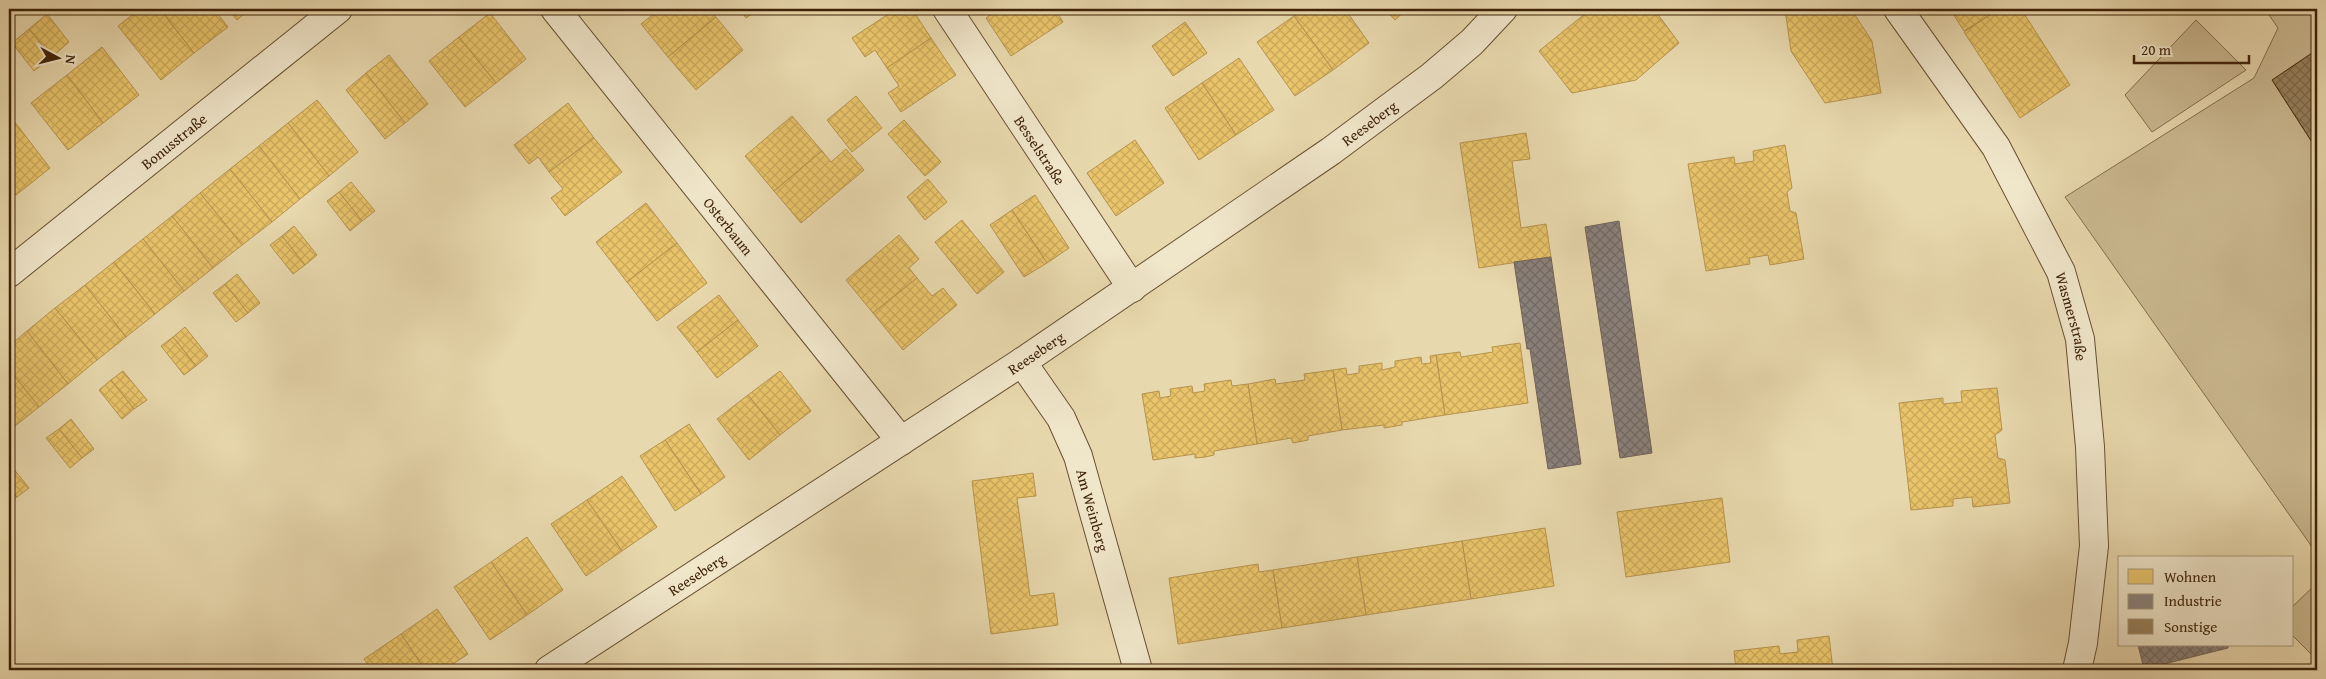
<svg xmlns="http://www.w3.org/2000/svg" width="2326" height="679" viewBox="0 0 2326 679" font-family="'Gentium Book Plus',serif">
	<style>
		.green { fill: #cbb991; stroke: #846e4c }
		.homes { fill: url(#homes-cross-hatch); stroke: #b6934d }
		.industry { fill: url(#industry-cross-hatch); stroke: #736459 }
		.building { fill: url(#building-cross-hatch); stroke: #3e2208 }
		.lines { fill: none; stroke-linecap: round; stroke-linejoin: round }
		.minor-casing { stroke: #685031; stroke-width: 30 }
		.minor { stroke: #f0e6ca; stroke-width: 28 }
		.labels { text-anchor: middle; dominant-baseline: central; stroke-width: 5; stroke-linejoin: round; paint-order: stroke }
		.street-label { font-size: 15px; fill: #3e2208; stroke: #f0e6ca }
	</style>
	<defs>
		<pattern id="homes-cross-hatch" width="8" height="8" patternUnits="userSpaceOnUse" patternTransform="scale(1.25)"><rect width="8" height="8" fill="#e9c46a"/><path d="M0 0l8 8M0 8l8-8" fill="none" stroke="#c9a85a"/></pattern>
		<pattern id="industry-cross-hatch" width="8" height="8" patternUnits="userSpaceOnUse" patternTransform="scale(1.25)"><rect width="8" height="8" fill="#8a817c"/><path d="M0 0l8 8M0 8l8-8" fill="none" stroke="#726964"/></pattern>
		<pattern id="building-cross-hatch" width="8" height="8" patternUnits="userSpaceOnUse" patternTransform="scale(1.25)"><rect width="8" height="8" fill="#96815e"/><path d="M0 0l8 8M0 8l8-8" fill="none" stroke="#7c694c"/></pattern>
	</defs>
	<rect width="100%" height="100%" fill="#e8d8ad"/>
	<filter id="stains"><feTurbulence type="fractalNoise" baseFrequency=".004" numOctaves="4"/><feColorMatrix values="0 0 0 0 .2 0 0 0 0 .09 0 0 0 0 .02 0 0 0 .5 -.17"/></filter>
	<radialGradient id="worn" r=".72"><stop offset=".6" stop-color="#630" stop-opacity="0"/><stop offset="1" stop-color="#630" stop-opacity=".3"/></radialGradient>
	<g class="green">
		<polygon points="2265,9 2317,9 2317,554 2065,197 2254,78 2278,28"/>
		<polygon points="2196,20 2246,70 2152,132 2125,95"/>
		<polygon points="2317,583 2317,660 2292,635 2292,607"/>
	</g>
	<g class="homes">
		<polygon points="140,9 160,9 194,53 161,80 118,26"/>
		<polygon points="160,9 214,9 228,27 194,53"/>
		<polygon points="228,9 250,9 237,20"/>
		<polygon points="660,9 709,9 716,17 668,57 641,24"/>
		<polygon points="739,9 759,9 746,18"/>
		<polygon points="896,9 912,9 931,38 887,68 875,50 865,57 852,38"/>
		<polygon points="999,9 1055,9 1063,22 1011,56 986,18"/>
		<polygon points="1304,9 1345,9 1369,43 1333,70 1294,16"/>
		<polygon points="1385,9 1407,9 1395,20"/>
		<polygon points="1607,9 1654,9 1679,43 1636,80 1572,93 1539,51 1586,13"/>
		<polygon points="1785,9 1851,9 1872,41 1881,93 1825,103 1791,51"/>
		<polygon points="1950,9 1999,9 1964,31"/>
		<polygon points="1999,9 2021,9 2070,85 2020,118 1964,32"/>
		<polygon points="490,13 526,59 496,83 459,37"/>
		<polygon points="47,14 69,42 52,57 29,29"/>
		<polygon points="1294,16 1333,70 1295,96 1257,42"/>
		<polygon points="716,17 743,50 696,90 668,57"/>
		<polygon points="1185,22 1207,53 1173,76 1152,46"/>
		<polygon points="29,29 52,57 34,71 12,43"/>
		<polygon points="459,37 496,83 465,107 429,61"/>
		<polygon points="931,38 956,75 901,112 888,93 899,86 887,68"/>
		<polygon points="102,47 139,95 103,123 67,75"/>
		<polygon points="389,55 428,104 405,123 366,73"/>
		<polygon points="1239,58 1274,110 1236,135 1202,83"/>
		<polygon points="366,73 405,123 385,139 346,90"/>
		<polygon points="67,75 103,123 68,150 31,103"/>
		<polygon points="1202,83 1236,135 1199,160 1165,108"/>
		<polygon points="856,96 882,128 852,152 827,120"/>
		<polygon points="317,100 358,152 329,176 288,123"/>
		<polygon points="568,103 594,138 549,172 538,157 529,164 514,145"/>
		<polygon points="792,116 822,151 774,191 745,156"/>
		<polygon points="11,117 50,168 16,195 9,186 9,119"/>
		<polygon points="904,120 941,162 925,176 888,134"/>
		<polygon points="288,123 329,176 300,199 259,146"/>
		<polygon points="1526,133 1530,159 1512,161 1521,228 1546,224 1551,257 1479,268 1460,143"/>
		<polygon points="594,138 622,172 565,216 551,198 563,189 549,172"/>
		<polygon points="1135,140 1164,183 1116,216 1087,173"/>
		<polygon points="1785,145 1792,188 1787,192 1790,211 1796,213 1804,259 1770,265 1768,255 1749,258 1750,264 1706,271 1688,164 1734,157 1735,164 1754,161 1753,151"/>
		<polygon points="259,146 300,199 272,222 230,169"/>
		<polygon points="846,149 864,170 801,223 774,191 822,151 831,162"/>
		<polygon points="230,169 272,222 242,245 200,193"/>
		<polygon points="928,179 947,202 925,220 907,197"/>
		<polygon points="351,182 375,211 362,221 339,192"/>
		<polygon points="339,192 362,221 350,231 327,201"/>
		<polygon points="200,193 242,245 213,268 172,216"/>
		<polygon points="1035,195 1069,248 1047,263 1012,210"/>
		<polygon points="646,203 677,243 627,282 596,242"/>
		<polygon points="1012,210 1047,263 1024,277 990,225"/>
		<polygon points="172,216 213,268 184,291 143,239"/>
		<polygon points="962,220 1004,272 977,294 935,242"/>
		<polygon points="294,226 317,255 305,265 282,236"/>
		<polygon points="899,235 919,259 909,268 917,278 873,313 846,280"/>
		<polygon points="282,236 305,265 293,274 270,245"/>
		<polygon points="143,239 184,291 155,314 114,262"/>
		<polygon points="677,243 707,283 657,321 627,282"/>
		<polygon points="114,262 155,314 126,337 85,285"/>
		<polygon points="237,274 260,303 248,313 225,284"/>
		<polygon points="917,278 932,296 943,288 957,305 903,350 873,313"/>
		<polygon points="225,284 248,313 236,322 213,293"/>
		<polygon points="85,285 126,337 97,360 55,308"/>
		<polygon points="719,295 738,320 697,352 677,327"/>
		<polygon points="55,308 97,360 68,384 27,331"/>
		<polygon points="738,320 758,346 717,378 697,352"/>
		<polygon points="185,327 208,356 196,366 173,337"/>
		<polygon points="27,331 68,384 39,407 9,369 9,346"/>
		<polygon points="173,337 196,366 184,375 161,346"/>
		<polygon points="1520,343 1528,403 1445,415 1436,355 1460,352 1461,357 1493,352 1492,347"/>
		<polygon points="1436,355 1445,415 1402,422 1402,425 1384,428 1384,425 1342,430 1333,370 1346,368 1347,375 1359,373 1359,366 1382,363 1382,370 1395,367 1395,361 1421,357 1422,364 1431,363 1430,356"/>
		<polygon points="9,369 39,407 10,430 9,428"/>
		<polygon points="1333,370 1342,430 1308,436 1308,440 1293,443 1291,438 1257,444 1248,384 1275,379 1276,384 1305,380 1304,374"/>
		<polygon points="123,371 147,400 134,409 111,380"/>
		<polygon points="780,371 811,411 780,435 748,395"/>
		<polygon points="111,380 134,409 122,419 99,390"/>
		<polygon points="1231,380 1232,386 1248,384 1257,444 1214,451 1214,455 1205,457 1195,458 1195,454 1153,460 1142,394 1159,391 1160,398 1171,396 1170,389 1192,386 1193,393 1205,391 1204,384"/>
		<polygon points="1997,388 2002,430 1995,435 1998,458 2005,460 2010,503 1973,507 1972,497 1953,499 1953,506 1911,510 1899,403 1943,398 1943,404 1962,402 1961,391"/>
		<polygon points="748,395 780,435 749,460 717,419"/>
		<polygon points="71,419 94,449 82,458 59,429"/>
		<polygon points="689,424 725,477 701,494 665,440"/>
		<polygon points="59,429 82,458 70,468 46,438"/>
		<polygon points="665,440 701,494 675,511 640,456"/>
		<polygon points="9,463 29,488 17,497 9,488"/>
		<polygon points="1033,473 1036,496 1017,498 1030,596 1054,593 1058,625 991,634 972,481"/>
		<polygon points="622,476 657,527 622,551 587,500"/>
		<polygon points="9,488 17,497 9,504"/>
		<polygon points="1722,498 1730,562 1626,577 1617,512"/>
		<polygon points="587,500 622,551 586,576 551,524"/>
		<polygon points="1545,528 1554,586 1471,599 1462,541"/>
		<polygon points="527,537 563,590 527,615 491,562"/>
		<polygon points="1462,541 1471,599 1366,615 1357,557"/>
		<polygon points="1357,557 1366,615 1282,628 1273,570"/>
		<polygon points="491,562 527,615 490,640 454,587"/>
		<polygon points="1258,564 1259,572 1273,570 1282,628 1178,644 1169,578"/>
		<polygon points="437,609 468,654 444,670 425,670 401,634"/>
		<polygon points="401,634 425,670 372,670 364,659"/>
		<polygon points="1829,636 1833,670 1736,670 1734,651 1779,646 1780,654 1798,652 1797,640"/>
	</g>
	<g class="industry">
		<polygon points="1619,221 1652,453 1620,458 1585,227"/>
		<polygon points="1551,257 1581,464 1548,469 1530,349 1527,349 1514,262"/>
		<polygon points="2138,645 2228,645 2228,648 2144,669"/>
	</g>
	<polygon class="building" points="2315,51 2317,54 2317,150 2272,80"/>
	<g class="lines">
		<g class="minor-casing">
			<g id="minor">
				<path id="s1" d="M555 9 901 441"/>
				<path id="s2" d="M947 9 1132 288"/>
				<path id="s3" d="M1898 9 1996 147 2061 272 2080 339 2090 447 2094 546 2083 643 2077 670"/>
				<path id="s4" d="M9 273 338 9"/>
				<path id="s5" d="M1022 362 1061 418 1078 456 1138 670"/>
				<path id="s6" d="M549 670 1022 362 1331 151 1432 76 1472 42 1503 9"/>
			</g>
		</g>
		<use href="#minor" class="minor"/>
	</g>
	<g class="labels">
		<g class="street-label">
			<text stroke="none"><textPath href="#s6" startOffset="986">Reeseberg</textPath></text>
			<text stroke="none"><textPath href="#s4" startOffset="211">Bonusstraße</textPath></text>
			<text stroke="none"><textPath href="#s2" startOffset="169">Besselstraße</textPath></text>
			<text stroke="none"><textPath href="#s1" startOffset="278">Osterbaum</textPath></text>
			<text stroke="none"><textPath href="#s3" startOffset="356">Wasmerstraße</textPath></text>
			<text stroke="none"><textPath href="#s6" startOffset="581">Reeseberg</textPath></text>
			<text stroke="none"><textPath href="#s5" startOffset="166">Am Weinberg</textPath></text>
			<text stroke="none"><textPath href="#s6" startOffset="176">Reeseberg</textPath></text>
		</g>
	</g>
	<rect width="2326" height="679" fill="none" stroke="#e8d8ad" stroke-width="30"/>
	<rect x="10" y="10" width="2306" height="659" fill="none" stroke="#3e2208" stroke-width="2.5"/>
	<rect x="15" y="15" width="2296" height="649" fill="none" stroke="#3e2208"/>
	<rect x="2118" y="556" width="175" height="90" fill="#f0e6ca" stroke="#a9987c"/>
	<rect x="2128" y="569" width="25" height="15" fill="#e9c46a" stroke="#a9987c"/>
	<text x="2164" y="582" font-size="15" fill="#3e2208">Wohnen</text>
	<rect x="2128" y="594" width="25" height="15" fill="#8a817c" stroke="#a9987c"/>
	<text x="2164" y="606" font-size="15" fill="#3e2208">Industrie</text>
	<rect x="2128" y="619" width="25" height="15" fill="#96815e" stroke="#a9987c"/>
	<text x="2164" y="632" font-size="15" fill="#3e2208">Sonstige</text>
	<g transform="translate(58 58) rotate(97)" stroke="#f0e6ca" stroke-width="4" paint-order="stroke">
	<path d="M0-4L9 19L0 12L-9 19Z" fill="#3e2208"/>
	<text y="-8" font-size="14" font-weight="bold" text-anchor="middle" fill="#3e2208">N</text>
	</g>
	<path d="M2134 55v8h115v-8" fill="none" stroke="#3e2208" stroke-width="2.5"/>
	<text x="2141" y="55" font-size="15" fill="#3e2208" stroke="#f0e6ca" stroke-width="4" paint-order="stroke">20 m</text>
	<rect width="100%" height="100%" filter="url(#stains)"/>
	<rect width="100%" height="100%" fill="url(#worn)"/>
</svg>
